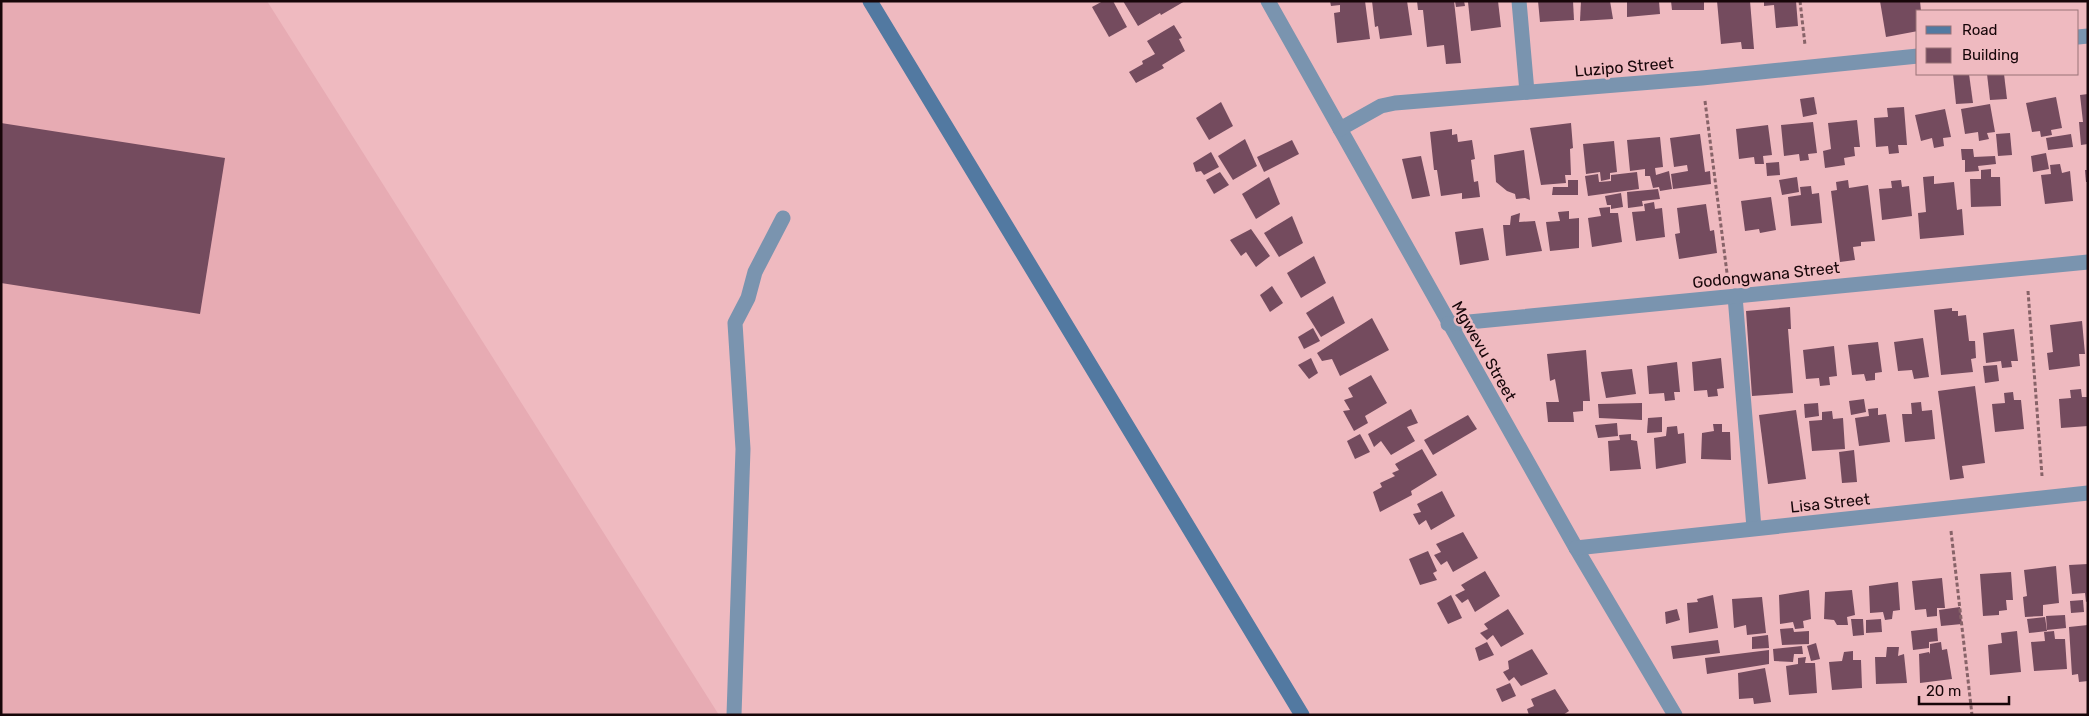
<svg xmlns="http://www.w3.org/2000/svg" width="2089" height="716" viewBox="0 0 2089 716" font-family="Rubik,sans-serif">
	<style>
		.built { fill: #e7abb3 }
		.building { fill: #744b5e }
		.lines { fill: none; stroke-linecap: round; stroke-linejoin: round }
		.path { stroke: #876368; stroke-width: 3; stroke-dasharray: 4 2.5; stroke-linecap: butt }
		.street { stroke: #7a94af; stroke-width: 15 }
		.secondary { stroke: #5279a1; stroke-width: 15 }
		.labels { text-anchor: middle; dominant-baseline: central; stroke-width: 5; stroke-linejoin: round; paint-order: stroke }
		.street-label { font-size: 16px; fill: #170609; stroke: #efbac0 }
	</style>
	<rect width="100%" height="100%" fill="#efbac0"/>
	<polygon class="built" points="1,1 267,1 719,715 1,715"/>
	<g class="building">
		<polygon points="1103,1 1113,1 1127,27 1109,37 1092,7"/>
		<polygon points="1123,1 1185,1 1161,15 1160,13 1138,26"/>
		<polygon points="1330,1 1365,1 1370,39 1337,43 1334,13 1340,12 1340,5 1331,6"/>
		<polygon points="1372,1 1407,1 1412,35 1380,39 1378,26 1375,27"/>
		<polygon points="1417,1 1454,1 1461,63 1446,64 1444,45 1427,47 1423,10 1418,10"/>
		<polygon points="1455,1 1464,1 1465,6 1456,7"/>
		<polygon points="1474,1 1498,1 1501,27 1471,31 1468,2"/>
		<polygon points="1538,1 1573,1 1574,20 1540,22"/>
		<polygon points="1581,1 1610,1 1613,19 1580,21"/>
		<polygon points="1627,1 1659,1 1660,14 1627,17"/>
		<polygon points="1671,1 1704,1 1704,10 1672,10"/>
		<polygon points="1717,1 1750,1 1754,49 1742,49 1741,42 1721,44"/>
		<polygon points="1764,1 1796,1 1798,26 1776,28 1774,5 1764,6"/>
		<polygon points="1880,1 1920,1 1921,11 1918,11 1918,31 1886,37"/>
		<polygon points="1174,25 1182,38 1179,39 1185,51 1162,65 1164,68 1136,83 1129,72 1143,64 1142,61 1155,54 1147,41"/>
		<polygon points="1953,74 1969,74 1973,103 1956,104"/>
		<polygon points="1987,74 2004,74 2007,99 1990,100"/>
		<polygon points="2088,94 2088,144 2081,145 2079,122 2083,122 2080,95"/>
		<polygon points="1814,97 1817,114 1803,117 1800,99"/>
		<polygon points="2056,97 2062,128 2051,130 2052,135 2041,137 2040,131 2032,132 2026,103"/>
		<polygon points="1221,102 1233,126 1209,140 1196,118"/>
		<polygon points="1990,104 1995,132 1987,133 1989,139 1979,141 1978,132 1965,134 1961,109"/>
		<polygon points="1904,107 1907,145 1898,145 1899,153 1889,154 1888,146 1876,147 1874,118 1888,117 1887,108"/>
		<polygon points="1945,109 1951,137 1943,138 1944,146 1934,148 1932,138 1921,141 1915,115"/>
		<polygon points="1857,120 1860,147 1854,147 1855,156 1844,158 1845,165 1825,168 1823,151 1831,149 1828,123"/>
		<polygon points="1813,122 1817,153 1808,154 1809,160 1800,161 1799,154 1784,156 1781,125"/>
		<polygon points="1,123 225,158 200,314 1,283"/>
		<polygon points="1571,123 1573,148 1570,149 1571,175 1565,175 1566,183 1541,185 1530,128"/>
		<polygon points="1768,125 1772,155 1763,156 1764,164 1755,164 1754,157 1739,159 1736,129"/>
		<polygon points="1452,129 1452,135 1457,134 1458,142 1472,140 1475,159 1471,160 1474,182 1478,181 1480,197 1462,199 1462,193 1441,196 1437,170 1434,170 1430,132"/>
		<polygon points="2010,133 2012,155 1998,156 1996,134"/>
		<polygon points="1700,134 1705,172 1710,171 1711,184 1673,189 1671,174 1688,171 1687,165 1674,167 1670,138"/>
		<polygon points="2071,134 2073,147 2048,150 2046,138"/>
		<polygon points="1660,137 1663,167 1655,168 1656,175 1669,171 1672,189 1660,191 1659,187 1653,188 1650,176 1645,176 1645,169 1630,171 1627,140"/>
		<polygon points="1245,139 1257,166 1233,180 1218,156"/>
		<polygon points="1292,140 1299,154 1264,172 1257,157"/>
		<polygon points="1614,141 1617,172 1610,173 1610,179 1601,181 1600,172 1586,174 1583,144"/>
		<polygon points="1961,149 1973,149 1974,157 1995,156 1996,164 1978,166 1979,171 1965,172 1965,160 1962,160"/>
		<polygon points="1524,150 1530,200 1525,198 1516,199 1515,194 1507,191 1496,182 1494,155"/>
		<polygon points="1211,152 1219,167 1204,175 1201,171 1196,172 1193,163"/>
		<polygon points="2046,153 2049,169 2033,172 2031,156"/>
		<polygon points="1421,156 1430,196 1412,199 1402,159"/>
		<polygon points="1779,162 1780,175 1767,176 1766,163"/>
		<polygon points="2060,164 2062,173 2070,171 2073,201 2045,204 2041,175 2051,174 2050,165"/>
		<polygon points="1991,169 1991,177 2000,177 2001,206 1971,207 1970,179 1981,179 1981,170"/>
		<polygon points="2085,170 2088,170 2088,182 2086,182"/>
		<polygon points="1220,172 1229,185 1214,194 1206,180"/>
		<polygon points="1637,172 1639,189 1588,196 1585,176 1598,174 1599,182 1611,181 1611,175"/>
		<polygon points="1934,176 1934,184 1954,182 1957,210 1962,209 1964,235 1920,239 1918,213 1926,212 1923,177"/>
		<polygon points="1269,177 1280,204 1256,219 1242,194"/>
		<polygon points="1797,177 1799,192 1782,195 1779,180"/>
		<polygon points="1568,180 1578,180 1578,195 1552,195 1553,187 1568,187"/>
		<polygon points="1848,180 1849,188 1868,185 1875,241 1861,242 1861,246 1853,247 1855,260 1840,262 1831,191 1837,190 1836,182"/>
		<polygon points="1901,180 1902,187 1909,186 1912,216 1882,220 1879,189 1892,188 1891,181"/>
		<polygon points="1811,186 1812,194 1819,193 1822,223 1791,226 1788,197 1801,195 1800,187"/>
		<polygon points="1658,189 1660,199 1642,201 1643,206 1628,208 1627,192"/>
		<polygon points="1621,193 1623,207 1611,209 1611,205 1607,205 1605,196"/>
		<polygon points="1771,197 1776,230 1760,233 1759,229 1745,231 1741,201"/>
		<polygon points="1654,202 1655,209 1662,208 1665,237 1636,241 1632,212 1645,211 1644,204"/>
		<polygon points="1706,204 1710,231 1714,230 1717,253 1679,259 1675,234 1680,233 1677,208"/>
		<polygon points="1610,207 1610,213 1618,213 1622,242 1592,247 1588,218 1601,216 1599,208"/>
		<polygon points="1569,211 1569,219 1579,218 1579,248 1550,251 1546,222 1560,221 1558,212"/>
		<polygon points="1520,213 1519,222 1535,221 1542,251 1506,256 1503,225 1510,225 1511,216"/>
		<polygon points="1292,216 1303,243 1279,257 1264,233"/>
		<polygon points="1483,228 1489,260 1460,265 1455,232"/>
		<polygon points="1251,229 1270,256 1256,267 1246,252 1241,256 1230,240"/>
		<polygon points="1314,256 1326,283 1301,298 1287,273"/>
		<polygon points="1272,286 1283,303 1270,312 1260,295"/>
		<polygon points="1333,296 1345,323 1321,337 1306,313"/>
		<polygon points="1790,307 1791,329 1788,329 1793,393 1752,396 1746,311"/>
		<polygon points="1952,308 1952,311 1958,311 1958,316 1966,315 1969,341 1975,341 1976,358 1971,359 1973,372 1941,375 1934,310"/>
		<polygon points="1372,318 1389,350 1340,376 1332,359 1322,361 1317,353"/>
		<polygon points="2082,321 2085,354 2079,354 2080,366 2049,370 2047,353 2053,352 2050,325"/>
		<polygon points="1313,328 1320,341 1304,349 1298,337"/>
		<polygon points="2014,329 2018,361 2011,361 2012,367 2002,368 2001,361 1986,363 1983,333"/>
		<polygon points="1923,338 1929,377 1914,379 1912,370 1898,371 1894,342"/>
		<polygon points="1878,342 1882,372 1875,373 1875,380 1866,381 1864,374 1852,375 1848,345"/>
		<polygon points="1834,346 1837,376 1829,377 1830,385 1820,386 1819,378 1806,379 1803,350"/>
		<polygon points="1586,350 1590,401 1583,401 1583,411 1573,412 1574,422 1548,422 1546,402 1559,402 1555,379 1550,381 1547,354"/>
		<polygon points="1311,358 1318,373 1309,379 1298,365"/>
		<polygon points="1721,358 1724,388 1717,389 1718,396 1708,397 1707,390 1694,391 1692,362"/>
		<polygon points="1677,362 1680,392 1674,392 1675,400 1665,401 1664,393 1649,394 1647,366"/>
		<polygon points="1997,365 1999,381 1985,383 1983,366"/>
		<polygon points="1632,369 1636,394 1606,398 1601,372"/>
		<polygon points="1371,375 1387,403 1365,416 1368,423 1354,431 1343,411 1350,410 1344,400 1353,397 1348,388"/>
		<polygon points="1975,386 1985,463 1962,466 1964,478 1950,480 1938,391"/>
		<polygon points="2081,389 2082,397 2088,397 2088,426 2061,428 2059,399 2071,398 2070,390"/>
		<polygon points="2013,392 2014,400 2021,400 2024,429 1995,432 1992,404 2005,403 2004,393"/>
		<polygon points="1864,399 1866,412 1851,415 1849,401"/>
		<polygon points="1921,402 1922,411 1932,410 1935,439 1905,442 1902,414 1912,414 1911,403"/>
		<polygon points="1642,403 1642,420 1599,418 1598,404"/>
		<polygon points="1818,403 1819,416 1805,418 1804,404"/>
		<polygon points="1878,408 1878,415 1886,414 1890,442 1859,446 1855,418 1869,416 1868,409"/>
		<polygon points="1411,409 1418,423 1407,427 1415,441 1391,455 1381,441 1374,447 1368,434"/>
		<polygon points="1796,410 1806,479 1768,484 1759,415"/>
		<polygon points="1832,411 1833,419 1843,418 1845,449 1812,451 1809,421 1822,420 1822,412"/>
		<polygon points="1468,415 1477,429 1433,455 1424,440"/>
		<polygon points="1662,417 1662,432 1647,433 1648,418"/>
		<polygon points="1617,423 1618,436 1598,438 1595,425"/>
		<polygon points="1713,424 1722,424 1722,432 1730,432 1731,460 1701,459 1702,433 1714,431"/>
		<polygon points="1677,426 1678,434 1684,433 1686,463 1656,469 1654,438 1666,436 1667,427"/>
		<polygon points="1360,434 1370,452 1355,459 1347,441"/>
		<polygon points="1631,434 1631,440 1637,441 1641,469 1610,471 1608,441 1620,440 1619,435"/>
		<polygon points="1422,449 1437,475 1411,491 1412,495 1380,512 1373,492 1382,487 1380,483 1395,476 1392,473 1399,470 1395,464"/>
		<polygon points="1854,450 1857,482 1842,483 1839,452"/>
		<polygon points="1442,491 1455,516 1431,530 1426,520 1419,525 1413,514 1421,512 1417,504"/>
		<polygon points="1463,532 1478,558 1453,572 1447,561 1441,565 1434,555 1441,552 1436,544"/>
		<polygon points="1428,551 1437,571 1433,573 1437,580 1420,585 1409,559"/>
		<polygon points="2088,564 2088,601 2086,602 2085,593 2072,594 2069,565"/>
		<polygon points="2056,566 2059,603 2043,605 2043,616 2025,617 2023,597 2027,596 2024,570"/>
		<polygon points="1485,571 1500,596 1475,612 1468,599 1462,603 1455,595 1465,590 1461,585"/>
		<polygon points="2011,572 2013,600 2006,600 2007,610 1999,611 1999,615 1983,616 1980,574"/>
		<polygon points="1942,578 1945,608 1937,608 1937,616 1927,617 1926,609 1915,610 1912,581"/>
		<polygon points="1898,582 1900,610 1893,611 1892,619 1885,620 1883,612 1870,613 1869,586"/>
		<polygon points="1809,590 1811,619 1803,621 1804,628 1795,629 1793,622 1780,624 1779,595"/>
		<polygon points="1852,590 1855,615 1847,617 1848,625 1837,625 1834,620 1824,619 1825,592"/>
		<polygon points="1451,595 1462,618 1448,624 1437,603"/>
		<polygon points="1713,595 1718,628 1689,633 1687,603 1698,602 1697,599"/>
		<polygon points="1762,597 1766,633 1747,635 1746,625 1734,628 1732,599"/>
		<polygon points="2083,600 2084,612 2071,613 2070,601"/>
		<polygon points="1960,607 1962,624 1941,626 1939,610"/>
		<polygon points="1508,609 1524,634 1501,647 1493,635 1487,640 1480,633 1488,629 1484,624"/>
		<polygon points="1677,609 1680,620 1666,624 1665,612"/>
		<polygon points="2065,615 2066,628 2047,630 2046,616"/>
		<polygon points="2045,617 2047,631 2029,633 2027,619"/>
		<polygon points="1851,619 1863,619 1864,635 1853,636"/>
		<polygon points="1881,619 1882,632 1866,633 1866,620"/>
		<polygon points="2088,625 2088,681 2079,682 2078,674 2072,675 2069,627"/>
		<polygon points="1793,628 1794,632 1809,631 1809,644 1782,645 1780,629"/>
		<polygon points="1937,628 1938,641 1929,642 1929,648 1913,650 1911,631"/>
		<polygon points="2017,631 2021,672 1990,675 1988,645 2002,643 2001,633"/>
		<polygon points="2054,631 2055,639 2065,639 2067,669 2034,671 2031,642 2045,641 2044,632"/>
		<polygon points="1768,635 1769,648 1752,649 1752,637"/>
		<polygon points="1718,640 1720,653 1673,659 1671,646"/>
		<polygon points="1487,642 1494,655 1479,661 1475,648"/>
		<polygon points="1941,642 1942,650 1947,649 1952,679 1920,683 1919,654 1929,652 1930,654 1930,644"/>
		<polygon points="1816,643 1820,659 1811,661 1807,646"/>
		<polygon points="1802,646 1803,654 1794,654 1793,662 1774,661 1773,649"/>
		<polygon points="1887,647 1899,647 1898,656 1904,654 1907,683 1876,684 1875,657 1886,657"/>
		<polygon points="1532,649 1548,674 1521,686 1514,677 1509,681 1503,672 1509,669 1508,661"/>
		<polygon points="1769,650 1769,664 1707,674 1705,658"/>
		<polygon points="1853,651 1853,660 1861,660 1862,688 1832,690 1829,662 1842,661 1844,652"/>
		<polygon points="1806,657 1805,663 1815,663 1817,693 1789,695 1786,666 1798,664 1798,658"/>
		<polygon points="1765,668 1771,702 1754,704 1753,698 1739,699 1738,673"/>
		<polygon points="1510,683 1516,696 1502,702 1496,689"/>
		<polygon points="1555,689 1569,711 1563,715 1529,715 1527,709 1534,706 1531,699"/>
	</g>
	<g class="lines">
		<g class="path">
			<polyline points="1800,1 1805,45"/>
			<polyline points="1705,101 1727,273"/>
			<polyline points="2028,291 2042,476"/>
			<polyline points="1951,531 1972,715"/>
		</g>
		<g class="street">
			<polyline points="1268,1 1576,548 1675,715"/>
			<polyline points="1519,1 1527,92"/>
			<polyline points="2078,37 2088,36"/>
			<polyline points="1340,129 1381,106 1395,103 1702,78 1918,56"/>
			<polyline points="1735,296 1754,528"/>
			<polyline points="1448,324 2088,262"/>
			<polyline points="1576,548 2088,493"/>
			<polyline points="734,715 743,449 735,323 748,298 755,272 783,218"/>
		</g>
		<polyline class="secondary" points="870,1 1302,715"/>
	</g>
	<g class="labels">
		<g class="street-label">
			<text transform="translate(1624 67) rotate(-5)">Luzipo Street</text>
			<text transform="translate(1766 275) rotate(-6)">Godongwana Street</text>
			<text transform="translate(1484 351) rotate(60)">Mgwevu Street</text>
			<text transform="translate(1830 503) rotate(-6)">Lisa Street</text>
		</g>
	</g>
	<rect width="2089" height="716" fill="none" stroke="#170609" stroke-width="5"/>
	<rect x="1916" y="10" width="162" height="65" fill="#efbac0" stroke="#997277"/>
	<rect x="1926" y="26" width="25" height="8" fill="#5279a1" stroke="#997277"/>
	<text x="1962" y="35" font-size="15" fill="#170609">Road</text>
	<rect x="1926" y="48" width="25" height="15" fill="#744b5e" stroke="#997277"/>
	<text x="1962" y="60" font-size="15" fill="#170609">Building</text>
	<path d="M1919 696v8h90v-8" fill="none" stroke="#170609" stroke-width="2.5"/>
	<text x="1926" y="696" font-size="15" fill="#170609" stroke="#efbac0" stroke-width="4" paint-order="stroke">20 m</text>
</svg>
